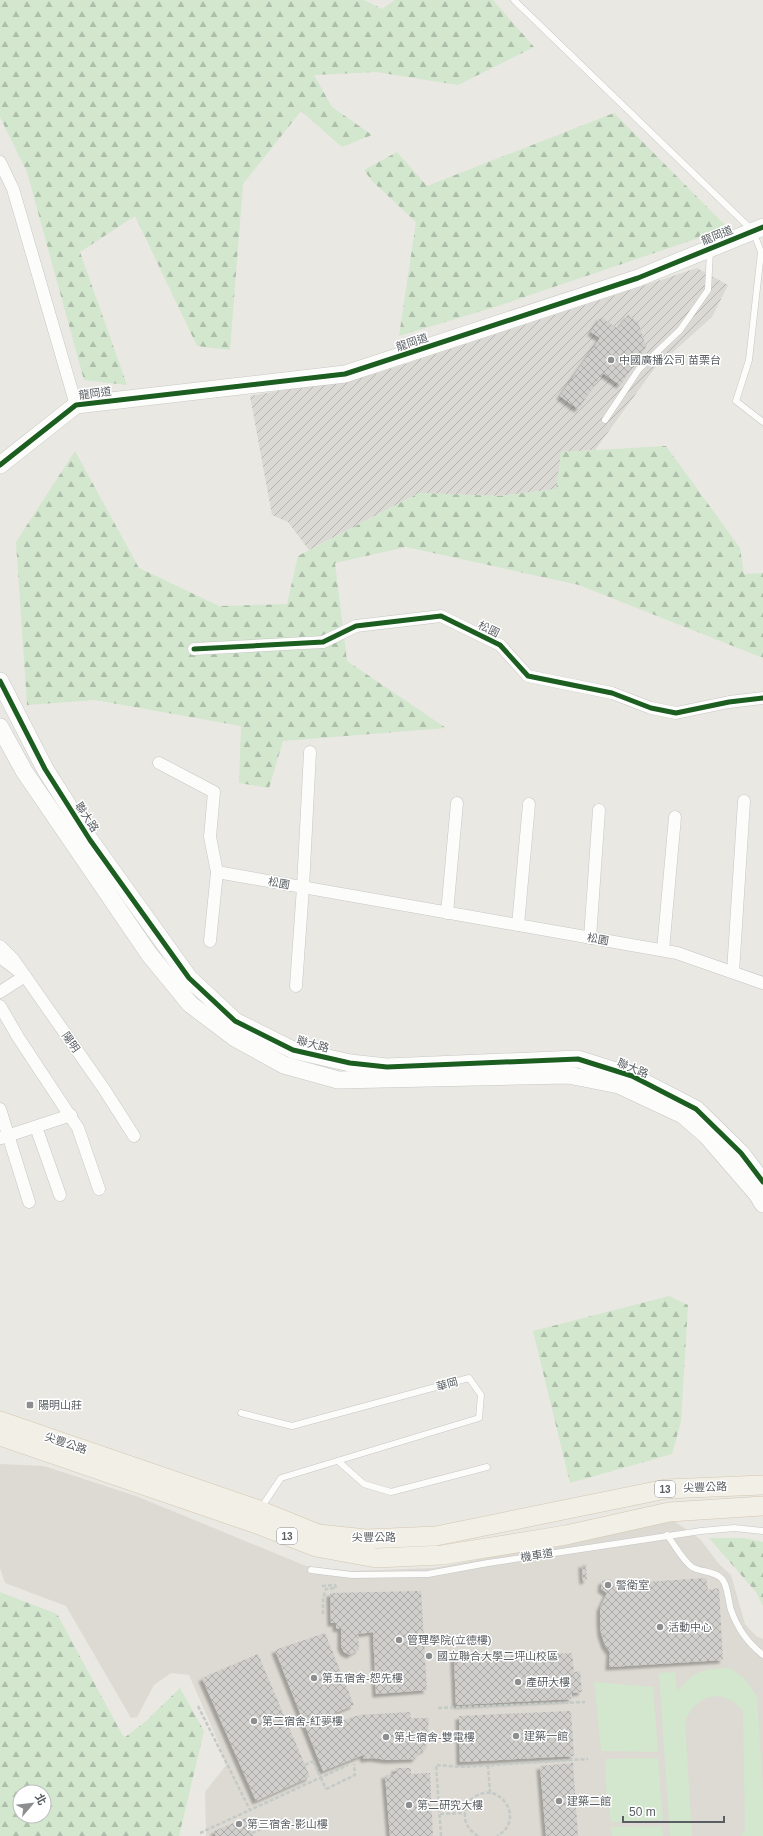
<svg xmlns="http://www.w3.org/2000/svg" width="763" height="1836" viewBox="0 0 763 1836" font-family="Arial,'Noto Sans TC',sans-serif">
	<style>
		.industrial { fill: url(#industrial-furrows) }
		.education { fill: #dddad3 }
		.forest { fill: url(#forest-firs); fill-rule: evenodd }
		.park { fill: #d2e7cd }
		.building { fill: url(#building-cross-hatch); filter: url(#shadow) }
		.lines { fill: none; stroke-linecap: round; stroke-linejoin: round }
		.lane-casing { stroke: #c6c6c6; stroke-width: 7 }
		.street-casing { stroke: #c6c6c6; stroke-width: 13 }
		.secondary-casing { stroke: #c7c7c7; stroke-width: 18 }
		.primary-casing { stroke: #d3c6b0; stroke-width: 20 }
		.path { stroke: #c4cac6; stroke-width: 2.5; stroke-dasharray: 4 2; stroke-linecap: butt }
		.lane { stroke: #fcfcfb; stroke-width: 6 }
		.street { stroke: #fcfcfb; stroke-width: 12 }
		.secondary { stroke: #fcfcfb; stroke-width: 17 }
		.primary { stroke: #f2efe6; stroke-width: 19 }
		.path-bridge { stroke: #c4cac6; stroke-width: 2.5; stroke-dasharray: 4 2; stroke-linecap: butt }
		.cycleway-casing { stroke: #fff; stroke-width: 8 }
		.cycleway { stroke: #1b5e20; stroke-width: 5 }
		.poi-dot { fill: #8c8e8f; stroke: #fff; stroke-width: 1.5 }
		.labels { text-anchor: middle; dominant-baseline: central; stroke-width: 3; stroke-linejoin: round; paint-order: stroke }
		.shield { fill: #fff; stroke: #8b8e91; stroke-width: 1 }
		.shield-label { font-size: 10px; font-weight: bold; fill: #595e62 }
		.street-label { font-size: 11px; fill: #595e62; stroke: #fff }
		.poi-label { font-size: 11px; fill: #595e62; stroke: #fff; text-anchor: start }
	</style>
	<defs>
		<pattern id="industrial-furrows" width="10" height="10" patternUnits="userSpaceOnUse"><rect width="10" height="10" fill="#dbd9d4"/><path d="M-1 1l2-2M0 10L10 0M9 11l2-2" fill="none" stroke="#b5b3af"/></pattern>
		<pattern id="forest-firs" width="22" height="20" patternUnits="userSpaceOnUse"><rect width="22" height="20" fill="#d2e7cd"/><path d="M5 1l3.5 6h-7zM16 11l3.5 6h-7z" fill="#adbeaa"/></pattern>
		<pattern id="building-cross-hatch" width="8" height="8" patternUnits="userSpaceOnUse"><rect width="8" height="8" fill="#d0cfcc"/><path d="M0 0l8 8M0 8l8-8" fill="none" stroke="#acaba9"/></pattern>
		<filter id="shadow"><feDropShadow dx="-3.5" dy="3.5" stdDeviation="1" flood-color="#0004"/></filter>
	</defs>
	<rect width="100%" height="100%" fill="#eae8e3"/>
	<polygon class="industrial" points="697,268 728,285 712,317 654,369 595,450 562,452 556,489 500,496 419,493 309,550 288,522 272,515 250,396 375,374"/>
	<polygon class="education" points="0,1464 44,1466 136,1496 306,1566 352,1571 434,1568 674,1521 700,1539 719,1564 731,1575 745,1624 756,1636 763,1639 763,1836 206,1836 205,1792 226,1765 219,1743 189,1675 171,1673 154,1685 137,1717 131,1718 66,1606 5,1583 0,1568"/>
	<g class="forest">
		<polygon points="0,0 364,0 382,9 395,0 493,0 534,47 458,85 376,72 314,75 332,107 372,135 342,147 301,111 243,184 230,350 197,346 135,216 80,252 127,385 84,380 27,172 0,117"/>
		<polygon points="614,113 728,228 495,307 399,336 416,222 372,181 364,170 397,152 427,186"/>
		<polygon points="666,446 740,548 744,574 763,573 763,658 579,585 406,547 335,563 347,661 446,728 283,741 269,788 239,783 241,726 95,700 27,705 16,542 75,451 139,568 219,606 287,604 298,556 419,493 500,496 556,489 561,452"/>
		<polygon points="669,1296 688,1305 681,1421 672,1454 570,1483 533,1331"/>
		<polygon points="709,1538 743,1538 763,1542 763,1606 756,1592"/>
		<path d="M0 1592 57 1614 124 1738 145 1722 180 1688 204 1731 179 1836H0ZM20 1792H44V1816H20Z"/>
	</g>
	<g class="park">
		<path d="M730 1668 744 1678 757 1696 763 1793V1836H741L745 1830 743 1711C723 1687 698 1694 685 1720L692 1836H670L659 1673 675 1672 677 1691C697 1670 701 1669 730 1668Z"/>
		<polygon points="594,1682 653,1687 658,1752 601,1751"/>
		<polygon points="658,1758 663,1820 611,1822 606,1789 605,1759"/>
		<polygon points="662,1826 663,1836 612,1836 611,1827"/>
	</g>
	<g class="building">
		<polygon points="628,315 638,322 646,347 620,385 603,373 578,409 560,396 600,338 591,332 601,317 618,329"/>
		<polygon points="582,1564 586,1564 587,1580 583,1581"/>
		<polygon points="706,1578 708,1590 719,1588 723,1660 609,1667 610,1652 605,1645 601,1633 600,1621 600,1608 607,1593 601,1589 602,1581 610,1579 615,1584"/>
		<polygon points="421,1591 427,1690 376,1694 373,1632 358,1634 359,1649 350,1655 344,1652 341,1646 341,1629 336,1628 336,1623 331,1623 330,1593"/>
		<polygon points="325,1633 354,1705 335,1713 338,1722 359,1715 410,1712 411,1718 429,1718 426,1749 421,1751 415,1759 388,1760 373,1758 364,1759 363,1755 323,1771 275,1650"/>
		<polygon points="572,1653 574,1672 580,1671 582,1692 572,1693 572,1699 456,1705 454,1658"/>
		<polygon points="258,1654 310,1777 256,1801 202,1678"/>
		<polygon points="571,1711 574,1756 460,1762 459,1716"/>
		<polygon points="573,1763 578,1836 546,1836 540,1766"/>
		<polygon points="395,1768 411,1768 411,1774 430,1773 433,1836 390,1836 385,1775 395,1774"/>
		<polygon points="246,1818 253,1836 216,1836 214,1831"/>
	</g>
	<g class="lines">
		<g class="lane-casing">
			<g id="lane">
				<polyline points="514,0 753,231 761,252 749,360 736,401 763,422"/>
				<polyline points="605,420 639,369 680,330 708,290 710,251"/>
				<polyline points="241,1413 292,1426 469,1378 481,1395 479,1418 281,1478 261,1508"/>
				<polyline points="338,1461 364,1484 391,1492 487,1467"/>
				<path d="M667 1535C675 1545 682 1560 692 1567 700 1572 714 1571 721 1578 728 1584 728 1601 731 1610 738 1629 747 1642 763 1655"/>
				<polyline points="311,1570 352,1575 428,1574 488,1563 701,1531 734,1528 763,1531"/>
			</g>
		</g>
		<g class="street-casing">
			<g id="street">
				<polyline points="0,162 13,189 76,405"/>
				<polyline points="194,649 323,642 356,626 441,616 500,645 528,676 612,693 651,708 676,713 729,702 763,698"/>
				<polyline points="159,763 214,792 210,837 217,872 210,941"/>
				<polyline points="217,872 677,953 763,983"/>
				<polyline points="447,913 457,803"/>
				<polyline points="518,925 529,804"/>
				<polyline points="590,938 599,810"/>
				<polyline points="0,946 13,959 25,976 0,992"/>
				<polyline points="663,950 675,817"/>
				<polyline points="0,957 25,976 104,1089 134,1136"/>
				<polyline points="733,972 744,801"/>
				<polyline points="296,986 303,887 310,752"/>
				<polyline points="0,1006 18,1037 78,1128 99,1189"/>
				<polyline points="0,1109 29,1202"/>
				<polyline points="36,1127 60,1195"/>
				<polyline points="1,1138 71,1115"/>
			</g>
		</g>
		<g class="secondary-casing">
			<g id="secondary">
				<polyline points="0,465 76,405 345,374 638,278 763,227"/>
				<polyline points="0,681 45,769 90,840 189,978 235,1021 293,1050 350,1063 387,1067 578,1059 632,1076 696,1109 741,1153 763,1182"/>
				<polyline points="0,727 24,771 149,954 190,1004 235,1038 284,1065 338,1080 568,1075 619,1085 683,1115 706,1135 757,1194 763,1204"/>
			</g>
		</g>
		<g class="primary-casing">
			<g id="primary">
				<polyline points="0,1421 259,1510 318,1534 366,1539 436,1536 666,1489 763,1485"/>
				<polyline points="0,1436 257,1524 316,1547 376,1558 442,1555 566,1535 669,1512 763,1506"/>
			</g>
		</g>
		<g class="path">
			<polyline points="322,1586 335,1585 336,1588 326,1589 323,1598 323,1615"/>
			<polyline points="198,1706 250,1810 348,1765"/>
			<polyline points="438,1708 585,1702"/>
			<polyline points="305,1765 313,1761"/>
			<polyline points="488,1765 490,1793"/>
			<polyline points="326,1789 355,1775 354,1764"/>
			<polyline points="440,1814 465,1813"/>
			<polyline points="200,1833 250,1810"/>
			<polyline points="252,1833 284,1819"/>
			<polyline points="441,1836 436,1765 461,1767 588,1759"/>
			<path d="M478 1836C470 1831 464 1824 465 1814 465 1807 468 1802 473 1798 499 1778 527 1820 497 1836"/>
		</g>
		<use href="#lane" class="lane"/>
		<use href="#street" class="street"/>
		<use href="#secondary" class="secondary"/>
		<use href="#primary" class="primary"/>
		<polyline class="path-bridge" points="313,1761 326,1789"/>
		<g class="cycleway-casing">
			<g id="cycleway">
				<polyline points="0,465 76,405 345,374 638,278 763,227"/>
				<polyline points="194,649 323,642 356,626 441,616 500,645 528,676 612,693 651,708 676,713 729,702 763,698"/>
				<polyline points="0,681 45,769 90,840 189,978 235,1021 293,1050 350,1063 387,1067 578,1059 632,1076 696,1109 741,1153 763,1182"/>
			</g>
		</g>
		<use href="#cycleway" class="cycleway"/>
	</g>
	<g class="poi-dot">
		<circle cx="611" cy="360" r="4"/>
		<rect x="26" y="1401" width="8" height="8" rx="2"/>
		<circle cx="608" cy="1585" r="4"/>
		<circle cx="660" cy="1627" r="4"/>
		<circle cx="399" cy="1640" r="4"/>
		<circle cx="429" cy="1656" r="4"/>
		<circle cx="314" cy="1678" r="4"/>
		<circle cx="518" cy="1682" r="4"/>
		<circle cx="254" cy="1721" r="4"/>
		<circle cx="516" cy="1736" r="4"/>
		<circle cx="386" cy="1737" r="4"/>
		<circle cx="559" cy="1801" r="4"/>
		<circle cx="409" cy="1805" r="4"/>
		<circle cx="239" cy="1824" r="4"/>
	</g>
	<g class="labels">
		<g class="shield">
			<rect x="655" y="1481" width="20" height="16" rx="3"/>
			<rect x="277" y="1528" width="20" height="16" rx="3"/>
		</g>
		<g class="shield-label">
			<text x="665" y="1489">13</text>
			<text x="287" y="1536">13</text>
		</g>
		<g class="street-label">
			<text transform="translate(717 235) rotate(-22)">龍岡道</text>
			<text transform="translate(412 342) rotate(-18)">龍岡道</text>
			<text transform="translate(95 393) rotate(-8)">龍岡道</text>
			<text transform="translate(489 629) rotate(26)">松園</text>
			<text transform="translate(87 817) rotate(57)">聯大路</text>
			<text transform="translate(279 883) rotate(10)">松園</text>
			<text transform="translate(598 939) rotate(10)">松園</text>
			<text transform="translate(71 1042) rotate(55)">陽明</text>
			<text transform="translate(313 1044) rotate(15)">聯大路</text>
			<text transform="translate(633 1068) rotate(22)">聯大路</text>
			<text transform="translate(447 1384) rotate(-15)">華岡</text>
			<text transform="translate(66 1443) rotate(19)">尖豐公路</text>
			<text transform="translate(705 1487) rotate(-2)">尖豐公路</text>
			<text x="374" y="1537">尖豐公路</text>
			<text transform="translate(537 1555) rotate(-9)">機車道</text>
		</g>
		<g class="poi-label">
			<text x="619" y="360">中國廣播公司 苗栗台</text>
			<text x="38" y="1405">陽明山莊</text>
			<text x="616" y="1585">警衛室</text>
			<text x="668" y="1627">活動中心</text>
			<text x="407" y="1640">管理學院(立德樓)</text>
			<text x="437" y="1656">國立聯合大學二坪山校區</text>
			<text x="322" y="1678">第五宿舍-恕先樓</text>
			<text x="526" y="1682">產研大樓</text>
			<text x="262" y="1721">第二宿舍-紅夢樓</text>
			<text x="524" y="1736">建築一館</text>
			<text x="394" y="1737">第七宿舍-雙電樓</text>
			<text x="567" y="1801">建築二館</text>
			<text x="417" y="1805">第二研究大樓</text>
			<text x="247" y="1824">第三宿舍-影山樓</text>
		</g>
	</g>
	<g transform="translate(32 1804) rotate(62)"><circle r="19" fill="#ffffff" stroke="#bdbfc0"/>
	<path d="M0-3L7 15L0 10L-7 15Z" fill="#8c8e8f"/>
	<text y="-6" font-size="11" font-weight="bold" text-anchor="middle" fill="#595e62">北</text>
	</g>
	<path d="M623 1816v6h101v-6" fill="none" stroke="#595e62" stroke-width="2"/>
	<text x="629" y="1816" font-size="12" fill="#595e62" stroke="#ffffff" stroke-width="3" paint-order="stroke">50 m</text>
</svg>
